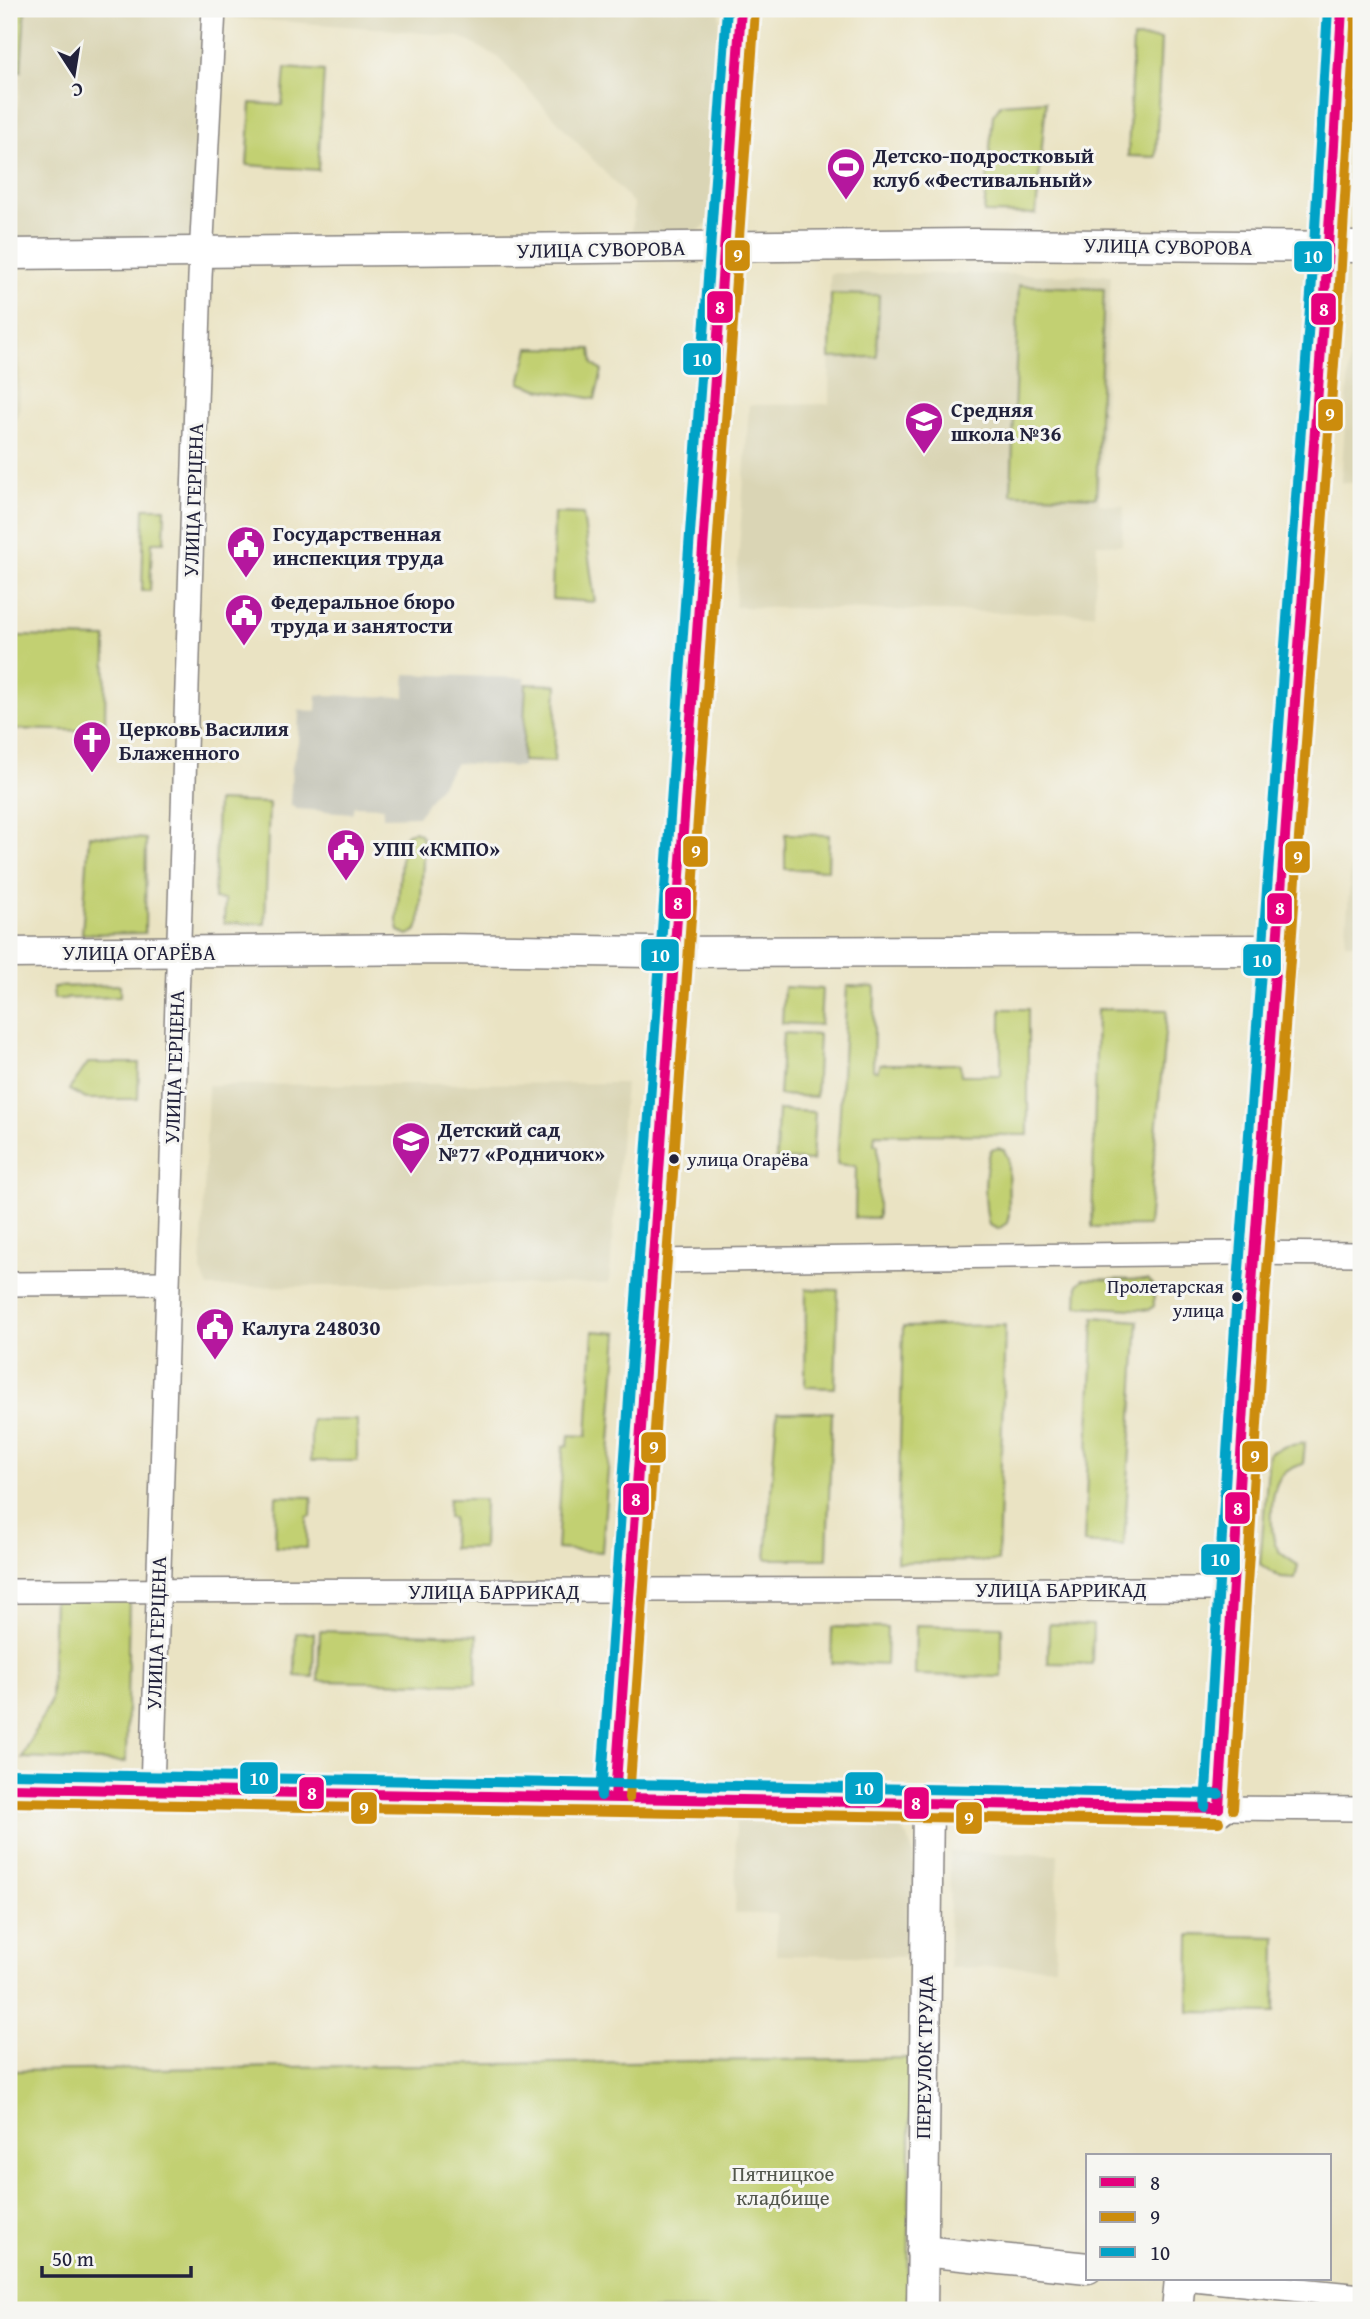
<svg xmlns="http://www.w3.org/2000/svg" width="1370" height="2319" viewBox="0 0 1370 2319" font-family="'Gentium Book Plus',serif">
	<style>
		.built { fill: #dad5b5 }
		.industrial { fill: #c5c5b8 }
		.green { fill: #c2d072; stroke: #727956; stroke-width: 2 }
		.lines { fill: none; stroke-linecap: round; stroke-linejoin: round }
		.minor-casing { stroke: #86827f; stroke-width: 26 }
		.tertiary-casing { stroke: #86827f; stroke-width: 33 }
		.secondary-casing { stroke: #86827f; stroke-width: 37 }
		.minor { stroke: #fff; stroke-width: 23 }
		.tertiary { stroke: #fff; stroke-width: 30 }
		.secondary { stroke: #fff; stroke-width: 33 }
		.bus-1-casing { stroke: #f6f6f2; stroke-width: 16 }
		.bus-2-casing { stroke: #f6f6f2; stroke-width: 16 }
		.bus-3-casing { stroke: #f6f6f2; stroke-width: 16 }
		.bus-1 { stroke: #e5007d; stroke-width: 10 }
		.bus-2 { stroke: #cc8c0c; stroke-width: 10 }
		.bus-3 { stroke: #02a2c7; stroke-width: 10 }
		.bus-dot { fill: #22223b; stroke: #f6f6f2; stroke-width: 2.5 }
		.labels { text-anchor: middle; dominant-baseline: central; stroke-width: 6; stroke-linejoin: round; paint-order: stroke }
		.bus-label { font-size: 19px; fill: #22223b; stroke: #f6f6f2; text-anchor: start }
		.poi-label { font-size: 21px; font-weight: bold; fill: #22223b; stroke: #f6f6f2; text-anchor: start }
		.street-label { font-size: 21px; fill: #22223b; stroke: #f6f6f2 }
		.park-label { font-size: 21px; fill: #52564c; stroke: #f6f6f2 }
		.line-badge { stroke: #f6f6f2; stroke-width: 2.5 }
		.badge-label { font-size: 19px; text-anchor: middle; font-weight: bold; fill: #fff }
	</style>
	<rect width="100%" height="100%" fill="#f6f6f2"/>
	<filter id="ink" filterUnits="userSpaceOnUse"><feTurbulence type="fractalNoise" baseFrequency=".0143" numOctaves="2"/><feDisplacementMap in="SourceGraphic" scale="14" xChannelSelector="R" yChannelSelector="G"/><feConvolveMatrix kernelMatrix="1 2 1 2 8 2 1 2 1" color-interpolation-filters="sRGB"/></filter>
	<filter id="wash" filterUnits="userSpaceOnUse"><feTurbulence type="fractalNoise" baseFrequency=".00686" numOctaves="4" result="noise"/><feDisplacementMap in="SourceGraphic" scale="28" xChannelSelector="R" yChannelSelector="G"/><feGaussianBlur stdDeviation="1.57" result="paint"/><feColorMatrix in="noise" values="0 0 0 0 0 0 0 0 0 0 0 0 0 0 0 0 0 1.4 0 .05"/><feComposite in="paint" operator="in"/></filter>
	<g filter="url(#wash)">
		<rect width="100%" height="100%" fill="#eae3c3"/>
		<g class="built">
			<polygon points="25,9 206,9 194,231 185,239 9,242 9,116 17,116"/>
			<polygon points="234,9 720,9 709,222 696,233 632,234 634,204 498,57 460,37 385,29 234,18"/>
			<polygon points="9,272 19,272 20,410 9,435"/>
			<polygon points="830,273 1111,275 1099,504 1124,506 1122,545 1097,544 1094,614 735,607 749,405 829,404"/>
			<polygon points="1355,277 1361,277 1361,483 1341,483"/>
			<polygon points="1355,816 1361,816 1361,944 1345,943"/>
			<polygon points="625,1083 609,1284 208,1287 201,1271 208,1085"/>
			<polygon points="736,1822 898,1827 908,1837 913,1854 917,1957 776,1955 777,1914 735,1914"/>
			<polygon points="950,1852 1058,1854 1055,1966 949,1968"/>
		</g>
		<polygon class="industrial" points="405,674 525,678 522,767 456,763 418,816 383,817 383,807 354,806 352,813 296,809 290,804 292,766 298,743 299,710 316,711 317,695 405,697"/>
		<g class="green">
			<polygon points="9,10 25,11 21,71 9,71"/>
			<polygon points="1133,38 1161,39 1156,157 1128,156"/>
			<polygon points="285,68 324,71 318,170 247,165 251,103 282,105"/>
			<polygon points="1046,101 1036,214 984,213 993,115 1001,104"/>
			<polygon points="1019,285 1104,289 1096,497 1011,494"/>
			<polygon points="831,294 879,295 877,357 830,358"/>
			<polygon points="529,348 591,349 593,364 602,371 595,399 538,389 520,383"/>
			<polygon points="144,508 165,508 164,542 152,542 150,591 142,591"/>
			<polygon points="554,513 583,514 595,602 552,599"/>
			<polygon points="17,636 106,638 105,731 9,729 9,721 14,716"/>
			<polygon points="526,684 557,685 554,762 522,761"/>
			<polygon points="217,801 269,803 265,924 224,923 225,900 214,899"/>
			<polygon points="414,831 420,834 424,842 420,921 417,930 408,935 399,931 397,921 402,843 407,833"/>
			<polygon points="785,834 829,835 828,870 785,869"/>
			<polygon points="89,835 146,839 145,933 82,934"/>
			<polygon points="120,985 120,997 54,999 53,987"/>
			<polygon points="847,986 875,987 873,1070 877,1071 880,1064 960,1064 961,1075 1001,1075 1001,1009 1028,1009 1028,1135 875,1134 874,1144 878,1145 878,1218 855,1218 856,1166 837,1164"/>
			<polygon points="784,987 822,989 820,1025 782,1023"/>
			<polygon points="1097,1009 1167,1010 1148,1226 1092,1227"/>
			<polygon points="783,1033 819,1035 816,1097 779,1095"/>
			<polygon points="88,1063 139,1063 138,1099 86,1099 69,1090"/>
			<polygon points="778,1110 815,1112 812,1161 776,1159"/>
			<path d="M998 1148 1004 1150 1008 1158 1009 1215 1007 1223 998 1229 989 1225C984 1206 983 1168 991 1150Z"/>
			<polygon points="1083,1279 1147,1280 1153,1284 1154,1306 1149,1310 1077,1306 1078,1284"/>
			<polygon points="806,1289 838,1290 835,1388 805,1387"/>
			<polygon points="1094,1317 1138,1321 1124,1546 1084,1543"/>
			<polygon points="1005,1325 998,1561 897,1562 903,1327"/>
			<polygon points="593,1331 618,1333 602,1552 557,1549 563,1446 568,1445 569,1435 587,1436"/>
			<polygon points="777,1412 832,1412 827,1559 766,1559"/>
			<rect x="311" y="1420" width="46" height="41"/>
			<path d="M1305 1443 1303 1464C1294 1467 1286 1470 1280 1478 1270 1493 1268 1538 1280 1552 1285 1557 1292 1561 1298 1565L1295 1579 1281 1578 1260 1564 1269 1453 1286 1446Z"/>
			<polygon points="276,1496 312,1497 311,1516 307,1517 307,1548 275,1547"/>
			<polygon points="449,1499 484,1499 483,1548 452,1548 453,1518 448,1518"/>
			<polygon points="54,1597 129,1599 126,1762 22,1758 51,1700"/>
			<polygon points="1049,1624 1093,1625 1092,1664 1048,1663"/>
			<polygon points="916,1625 1002,1627 1002,1677 915,1675"/>
			<polygon points="832,1627 887,1628 886,1665 831,1663"/>
			<polygon points="320,1631 477,1635 476,1684 318,1681"/>
			<polygon points="296,1633 314,1633 313,1677 295,1676"/>
			<polygon points="1190,1935 1276,1937 1275,2013 1189,2012"/>
			<polygon points="911,2058 908,2310 9,2310 9,2071"/>
		</g>
	</g>
	<g filter="url(#ink)">
		<g class="lines">
			<g class="minor-casing">
				<g id="minor">
					<polyline points="654,1261 1233,1253 1361,1254"/>
					<polyline points="9,1284 167,1283"/>
					<polyline points="9,1591 1232,1589"/>
					<polyline points="152,1789 200,277 214,9"/>
					<polyline points="1219,1808 1361,1809"/>
					<polyline points="1193,2279 1361,2296"/>
				</g>
			</g>
			<g class="tertiary-casing">
				<g id="tertiary">
					<polyline points="9,254 974,244 1361,247"/>
					<polyline points="9,953 441,949 651,952 1277,950"/>
					<polyline points="9,1788 1219,1808"/>
					<polyline points="922,2251 1088,2268"/>
					<polyline points="922,2310 928,1803"/>
					<polyline points="1177,2310 1180,2279"/>
				</g>
			</g>
			<g class="secondary-casing">
				<g id="secondary">
					<path d="M615 1797 673 982 675 930C701 623 716 315 741 9"/>
					<polyline points="1219,1808 1250,1311 1326,281 1342,9"/>
				</g>
			</g>
			<use href="#minor" class="minor"/>
			<use href="#tertiary" class="tertiary"/>
			<use href="#secondary" class="secondary"/>
			<g class="bus-1-casing">
				<g id="bus-1">
					<polyline points="9,1788 1219,1808"/>
					<polyline points="615,1797 741,9"/>
					<polyline points="1219,1808 1250,1311 1326,281 1342,9"/>
				</g>
			</g>
			<g class="bus-2-casing">
				<g id="bus-2">
					<polyline points="629,1798 755,10"/>
					<polyline points="9,1802 1219,1822"/>
					<polyline points="1233,1809 1264,1312 1340,282 1356,10"/>
				</g>
			</g>
			<g class="bus-3-casing">
				<g id="bus-3">
					<polyline points="9,1774 1219,1794"/>
					<polyline points="601,1796 727,9"/>
					<polyline points="1205,1807 1236,1310 1312,280 1328,9"/>
				</g>
			</g>
			<use href="#bus-1" class="bus-1"/>
			<use href="#bus-2" class="bus-2"/>
			<use href="#bus-3" class="bus-3"/>
		</g>
	</g>
	<defs>
		<g id="stadium-pin" transform="scale(2.0125)"><path d="M0 17L-7.5 6A9.5 9.5 0 1 1 7.5 6Z" fill="#b5179e" stroke="#f6f6f2"/><path d="M0-5a6.5 5 0 1 0 0 10a6.5 5 0 1 0 0-10ZM-3.5-1.8h7v3.6h-7Z" fill="#fff"/></g>
		<g id="school-pin" transform="scale(2.0125)"><path d="M0 17L-7.5 6A9.5 9.5 0 1 1 7.5 6Z" fill="#b5179e" stroke="#f6f6f2"/><path d="M0-5L7-2L0 1L-7-2ZM-4 1L0 2.5L4 1V4Q0 6-4 4Z" fill="#fff"/></g>
		<g id="civic-pin" transform="scale(2.0125)"><path d="M0 17L-7.5 6A9.5 9.5 0 1 1 7.5 6Z" fill="#b5179e" stroke="#f6f6f2"/><path d="M-.6-6.5H3V-4.5H.6V-3L4-1V1h2V6H-6V1h2V-1L-.6-3ZM-1.2 2.5V6h2.4V2.5Z" fill="#fff"/></g>
		<g id="church-pin" transform="scale(2.0125)"><path d="M0 17L-7.5 6A9.5 9.5 0 1 1 7.5 6Z" fill="#b5179e" stroke="#f6f6f2"/><path d="M-1.2-6h2.4v3.5h3.3v2.4h-3.3V6h-2.4V-.1h-3.3v-2.4h3.3Z" fill="#fff"/></g>
	</defs>
	<g fill-rule="evenodd">
		<use href="#stadium-pin" x="846" y="167"/>
		<use href="#school-pin" x="924" y="421"/>
		<use href="#civic-pin" x="246" y="545"/>
		<use href="#civic-pin" x="244" y="613"/>
		<use href="#church-pin" x="92" y="740"/>
		<use href="#civic-pin" x="346" y="848"/>
		<use href="#school-pin" x="411" y="1141"/>
		<use href="#civic-pin" x="215" y="1327"/>
	</g>
	<g class="bus-dot">
		<circle cx="674" cy="1159" r="6"/>
		<circle cx="1237" cy="1297" r="6"/>
	</g>
	<g class="labels">
		<g class="bus-label">
			<text x="687" y="1159">улица Огарёва</text>
			<text x="1224" y="1286" text-anchor="end">Пролетарская<tspan x="1224" dy="24">улица</tspan></text>
		</g>
		<g class="poi-label">
			<text x="873" y="155">Детско-подростковый<tspan x="873" dy="24">клуб «Фестивальный»</tspan></text>
			<text x="951" y="409">Средняя<tspan x="951" dy="24">школа №36</tspan></text>
			<text x="273" y="533">Государственная<tspan x="273" dy="24">инспекция труда</tspan></text>
			<text x="271" y="601">Федеральное бюро<tspan x="271" dy="24">труда и занятости</tspan></text>
			<text x="119" y="728">Церковь Василия<tspan x="119" dy="24">Блаженного</tspan></text>
			<text x="373" y="848">УПП «КМПО»</text>
			<text x="438" y="1129">Детский сад<tspan x="438" dy="24">№77 «Родничок»</tspan></text>
			<text x="242" y="1327">Калуга 248030</text>
		</g>
		<g class="street-label">
			<text transform="translate(1168 246) rotate(1)">УЛИЦА СУВОРОВА</text>
			<text transform="translate(601 249) rotate(-1)">УЛИЦА СУВОРОВА</text>
			<text transform="translate(193 500) rotate(-88)">УЛИЦА ГЕРЦЕНА</text>
			<text x="139" y="952">УЛИЦА ОГАРЁВА</text>
			<text transform="translate(174 1067) rotate(-88)">УЛИЦА ГЕРЦЕНА</text>
			<text x="1061" y="1589">УЛИЦА БАРРИКАД</text>
			<text x="494" y="1591">УЛИЦА БАРРИКАД</text>
			<text transform="translate(156 1633) rotate(-88)">УЛИЦА ГЕРЦЕНА</text>
			<text transform="translate(924 2057) rotate(-89)">ПЕРЕУЛОК ТРУДА</text>
		</g>
		<g class="park-label">
			<text x="783" y="2173">Пятницкое<tspan x="783" dy="24">кладбище</tspan></text>
		</g>
	</g>
	<g class="line-badge">
		<rect x="724" y="239" width="27" height="33" rx="7" fill="#cc8c0c"/>
		<rect x="1293" y="240" width="40" height="33" rx="7" fill="#02a2c7"/>
		<rect x="706" y="290" width="28" height="34" rx="7" fill="#e5007d"/>
		<rect x="1310" y="292" width="27" height="34" rx="7" fill="#e5007d"/>
		<rect x="682" y="342" width="40" height="34" rx="7" fill="#02a2c7"/>
		<rect x="1317" y="398" width="27" height="34" rx="7" fill="#cc8c0c"/>
		<rect x="682" y="835" width="27" height="33" rx="7" fill="#cc8c0c"/>
		<rect x="1284" y="840" width="27" height="34" rx="7" fill="#cc8c0c"/>
		<rect x="664" y="886" width="28" height="34" rx="7" fill="#e5007d"/>
		<rect x="1266" y="892" width="27" height="33" rx="7" fill="#e5007d"/>
		<rect x="640" y="938" width="40" height="34" rx="7" fill="#02a2c7"/>
		<rect x="1242" y="943" width="40" height="34" rx="7" fill="#02a2c7"/>
		<rect x="640" y="1431" width="27" height="33" rx="7" fill="#cc8c0c"/>
		<rect x="1241" y="1440" width="28" height="33" rx="7" fill="#cc8c0c"/>
		<rect x="622" y="1482" width="28" height="34" rx="7" fill="#e5007d"/>
		<rect x="1224" y="1491" width="27" height="34" rx="7" fill="#e5007d"/>
		<rect x="1200" y="1543" width="41" height="33" rx="7" fill="#02a2c7"/>
		<rect x="239" y="1761" width="40" height="34" rx="7" fill="#02a2c7"/>
		<rect x="844" y="1771" width="40" height="34" rx="7" fill="#02a2c7"/>
		<rect x="298" y="1776" width="27" height="34" rx="7" fill="#e5007d"/>
		<rect x="903" y="1786" width="27" height="34" rx="7" fill="#e5007d"/>
		<rect x="350" y="1791" width="28" height="34" rx="7" fill="#cc8c0c"/>
		<rect x="955" y="1801" width="28" height="34" rx="7" fill="#cc8c0c"/>
	</g>
	<g class="badge-label">
		<text x="738" y="262">9</text>
		<text x="1313" y="263">10</text>
		<text x="720" y="314">8</text>
		<text x="1324" y="316">8</text>
		<text x="702" y="366">10</text>
		<text x="1330" y="421">9</text>
		<text x="696" y="858">9</text>
		<text x="1298" y="864">9</text>
		<text x="678" y="910">8</text>
		<text x="1280" y="915">8</text>
		<text x="660" y="962">10</text>
		<text x="1262" y="967">10</text>
		<text x="654" y="1454">9</text>
		<text x="1255" y="1463">9</text>
		<text x="636" y="1506">8</text>
		<text x="1238" y="1515">8</text>
		<text x="1220" y="1566">10</text>
		<text x="259" y="1785">10</text>
		<text x="864" y="1795">10</text>
		<text x="312" y="1800">8</text>
		<text x="916" y="1810">8</text>
		<text x="364" y="1815">9</text>
		<text x="969" y="1825">9</text>
	</g>
	<rect width="1370" height="2319" fill="none" stroke="#f6f6f2" stroke-width="35"/>
	<rect x="1086" y="2154" width="245" height="126" fill="#f6f6f2" stroke="#a1a1a9" stroke-width="2"/>
	<rect x="1100" y="2177" width="35" height="10" fill="#e5007d" stroke="#a1a1a9" stroke-width="2"/>
	<text x="1150" y="2190" font-size="21" fill="#22223b">8</text>
	<rect x="1100" y="2212" width="35" height="10" fill="#cc8c0c" stroke="#a1a1a9" stroke-width="2"/>
	<text x="1150" y="2224" font-size="21" fill="#22223b">9</text>
	<rect x="1100" y="2247" width="35" height="10" fill="#02a2c7" stroke="#a1a1a9" stroke-width="2"/>
	<text x="1150" y="2260" font-size="21" fill="#22223b">10</text>
	<g transform="translate(74 74) rotate(168)" stroke="#f6f6f2" stroke-width="5" paint-order="stroke">
	<path d="M0-5L12 26L0 18L-12 26Z" fill="#22223b"/>
	<text y="-10" font-size="19" font-weight="bold" text-anchor="middle" fill="#22223b">С</text>
	</g>
	<path d="M42 2266v10h149v-10" fill="none" stroke="#22223b" stroke-width="3.5"/>
	<text x="52" y="2266" font-size="21" fill="#22223b" stroke="#f6f6f2" stroke-width="5" paint-order="stroke">50 m</text>
</svg>
